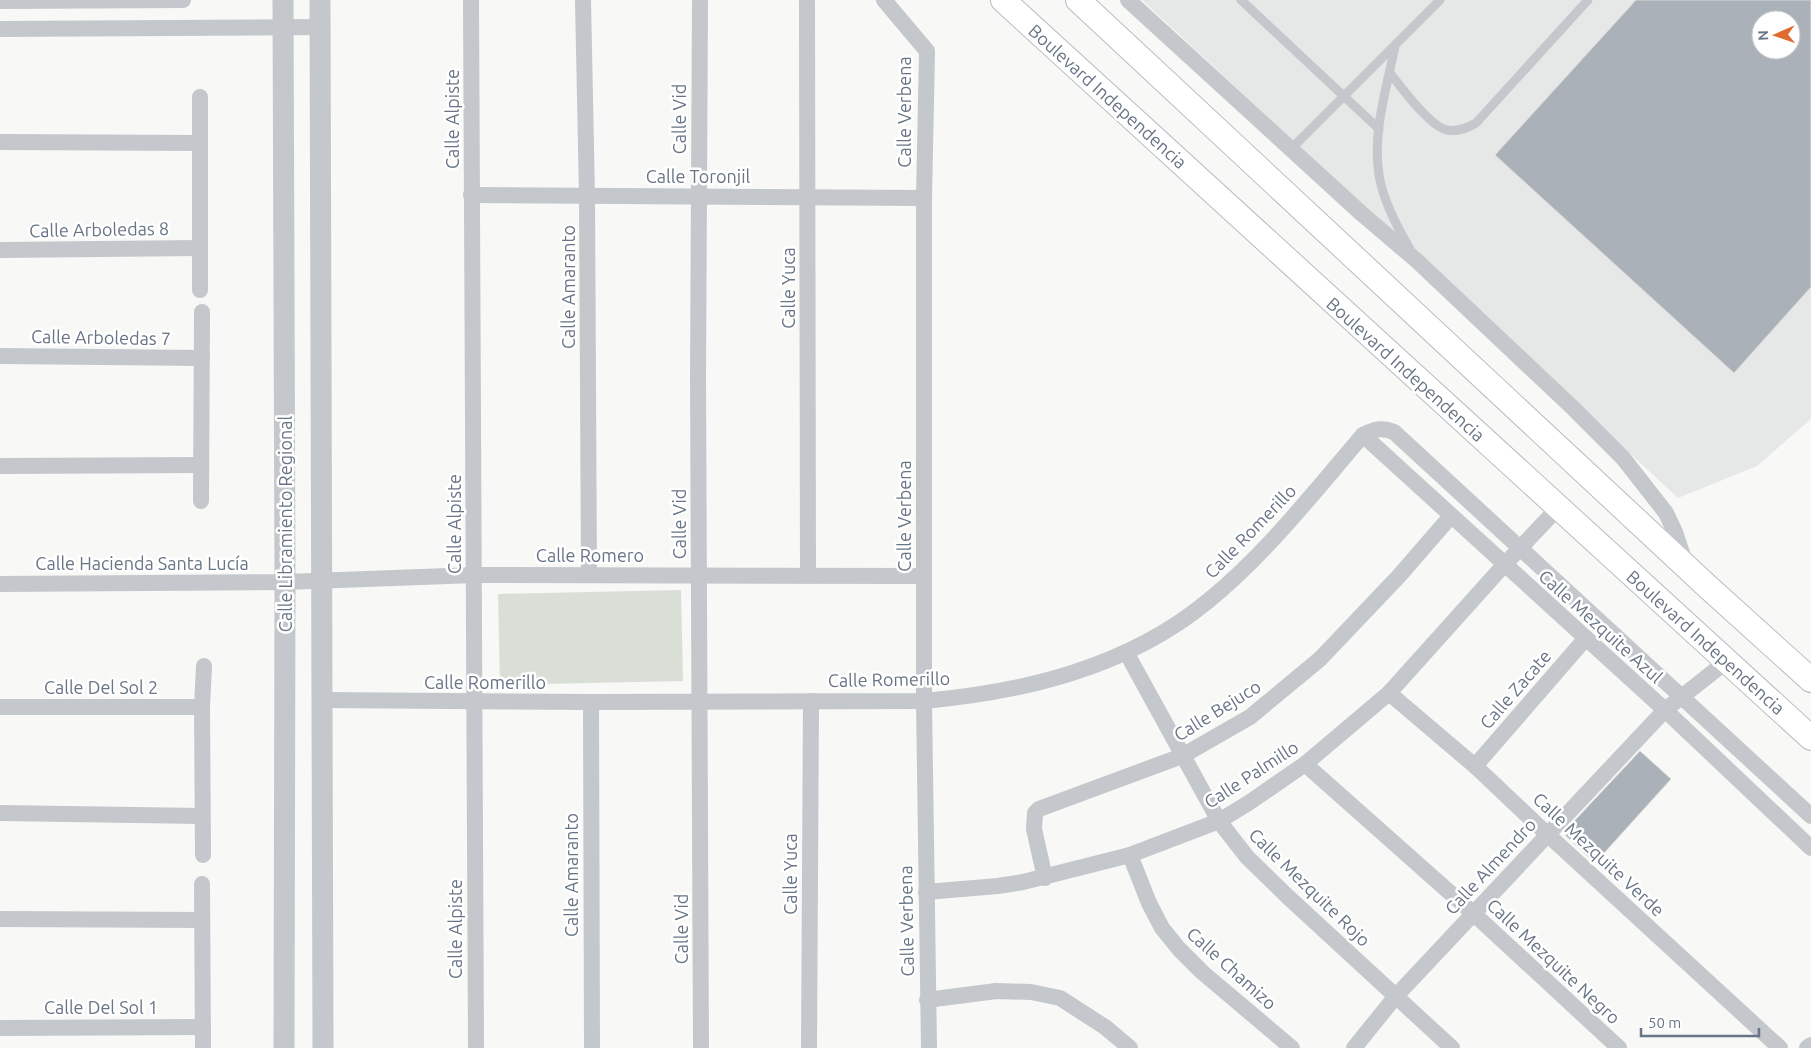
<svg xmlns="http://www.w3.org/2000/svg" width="1811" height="1048" viewBox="0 0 1811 1048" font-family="Ubuntu,sans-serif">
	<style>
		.built { fill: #e6e7e7; fill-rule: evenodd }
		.green { fill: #d9dfd7 }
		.building { fill: #abb1b8; stroke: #dadad8; fill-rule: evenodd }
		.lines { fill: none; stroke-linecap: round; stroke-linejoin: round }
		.secondary-casing { stroke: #b8bcc2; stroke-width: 26 }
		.service { stroke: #c4c7cb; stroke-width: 9 }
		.minor { stroke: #c4c7cb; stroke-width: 16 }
		.tertiary { stroke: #c4c7cb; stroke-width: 21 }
		.secondary { stroke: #fff; stroke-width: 24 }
		.labels { text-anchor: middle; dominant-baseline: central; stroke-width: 5; stroke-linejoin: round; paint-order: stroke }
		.street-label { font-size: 18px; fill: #687586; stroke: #fff }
	</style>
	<rect width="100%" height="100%" fill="#f8f8f6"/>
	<path class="built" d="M1142 0H1811V419L1757 466 1678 498ZM1761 20H1791V50H1761Z"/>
	<polygon class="green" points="681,590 683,681 500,685 498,594"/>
	<g class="building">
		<path d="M1636 0H1811V287L1734 373 1495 155ZM1761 20H1791V50H1761Z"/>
		<polygon points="1640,751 1671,779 1595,863 1563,833"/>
	</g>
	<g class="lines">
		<g class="secondary-casing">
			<g id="secondary">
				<polyline points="1003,0 1811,738"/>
				<polyline points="1078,0 1708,587 1811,680"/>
			</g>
		</g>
		<g class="service">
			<polyline points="1241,0 1379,129"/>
			<path d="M1395 46C1387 87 1372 133 1379 175 1383 201 1397 227 1410 249"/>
			<path d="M1390 73C1401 87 1430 127 1447 130 1458 132 1467 128 1476 123L1588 0"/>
			<polyline points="1291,149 1440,0"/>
		</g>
		<g class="minor">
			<polyline points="471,0 476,1048"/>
			<polyline points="583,0 587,196 589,574"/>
			<polyline points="700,0 698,378 701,1048"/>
			<polyline points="807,0 808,576"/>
			<polyline points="884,0 927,51 924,198 924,701 929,1048"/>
			<polyline points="1128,0 1362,214 1416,260 1574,409 1623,458 1666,513 1675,532 1686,565"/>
			<polyline points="0,1 183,0"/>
			<polyline points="0,29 320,27"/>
			<polyline points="200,97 200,290"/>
			<polyline points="0,142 199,143"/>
			<polyline points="471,195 924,198"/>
			<polyline points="0,250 199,248"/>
			<polyline points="0,356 202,358"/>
			<polyline points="1363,435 1665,710 1811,848"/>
			<polyline points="0,466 201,465"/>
			<polyline points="201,501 202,312"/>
			<polyline points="0,584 285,582 475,575 924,576"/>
			<polyline points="1126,652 1219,821 1247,857 1287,896 1452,1048"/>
			<polyline points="1389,693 1475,766 1547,834 1780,1048"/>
			<path d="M322 700 591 702 924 701C1025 692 1128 667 1208 601 1267 553 1314 492 1363 435 1374 429 1382 427 1394 432L1811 816"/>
			<polyline points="591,702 592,1048"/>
			<polyline points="0,707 202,707"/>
			<polyline points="1305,764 1474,914 1619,1048"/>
			<polyline points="1475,766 1586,638"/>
			<polyline points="0,813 202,816"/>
			<polyline points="203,855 202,707 204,666"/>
			<polyline points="1130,855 1149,903 1162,928 1179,949 1202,972 1292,1048"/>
			<polyline points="1045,878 1034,829 1035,813 1039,809 1182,756 1250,717 1320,659 1399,576 1451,516"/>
			<polyline points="202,884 203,1048"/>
			<polyline points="926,892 998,886 1023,882 1130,855 1219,821 1250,802 1305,764 1389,693 1504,565 1558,508"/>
			<polyline points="0,919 202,920"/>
			<polyline points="927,1000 996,991 1031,992 1060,998 1105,1027 1130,1048"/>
			<polyline points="0,1028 203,1027"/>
			<polyline points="809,1048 811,701"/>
			<polyline points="1354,1048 1396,996 1665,710 1727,661"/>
			<polyline points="1807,1048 1811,1045"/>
		</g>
		<g class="tertiary">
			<polyline points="283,0 285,582 284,1048"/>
			<polyline points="320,0 323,1048"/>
		</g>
		<use href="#secondary" class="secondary"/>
	</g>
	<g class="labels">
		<g class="street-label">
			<text transform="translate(1108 96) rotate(42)">Boulevard Independencia</text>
			<text transform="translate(904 112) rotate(-90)">Calle Verbena</text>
			<text transform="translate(452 119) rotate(-90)">Calle Alpiste</text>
			<text transform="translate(679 119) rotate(-90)">Calle Vid</text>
			<text x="698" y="176">Calle Toronjil</text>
			<text transform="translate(99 229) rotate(-1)">Calle Arboledas 8</text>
			<text transform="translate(568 287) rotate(-90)">Calle Amaranto</text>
			<text transform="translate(788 288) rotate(-90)">Calle Yuca</text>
			<text transform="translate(101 337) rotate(1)">Calle Arboledas 7</text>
			<text transform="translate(1406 369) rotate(42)">Boulevard Independencia</text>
			<text transform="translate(904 516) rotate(-90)">Calle Verbena</text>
			<text transform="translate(285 524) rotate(-90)">Calle Libramiento Regional</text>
			<text transform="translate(454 524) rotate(-90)">Calle Alpiste</text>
			<text transform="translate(679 524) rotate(-90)">Calle Vid</text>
			<text transform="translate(1250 531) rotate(-46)">Calle Romerillo</text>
			<text x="590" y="555">Calle Romero</text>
			<text x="142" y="563">Calle Hacienda Santa Lucía</text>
			<text transform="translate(1601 626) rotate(42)">Calle Mezquite Azul</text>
			<text transform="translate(1706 642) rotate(42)">Boulevard Independencia</text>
			<text transform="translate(889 679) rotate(-1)">Calle Romerillo</text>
			<text x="485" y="682">Calle Romerillo</text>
			<text x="101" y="687">Calle Del Sol 2</text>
			<text transform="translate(1515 689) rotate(-49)">Calle Zacate</text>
			<text transform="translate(1217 710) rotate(-32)">Calle Bejuco</text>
			<text transform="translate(1251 774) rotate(-33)">Calle Palmillo</text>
			<text transform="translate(1599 854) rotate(43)">Calle Mezquite Verde</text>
			<text transform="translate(1490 866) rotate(-47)">Calle Almendro</text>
			<text transform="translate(790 874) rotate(-90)">Calle Yuca</text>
			<text transform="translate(571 875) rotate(-90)">Calle Amaranto</text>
			<text transform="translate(1310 887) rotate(44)">Calle Mezquite Rojo</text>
			<text transform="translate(906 921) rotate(-91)">Calle Verbena</text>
			<text transform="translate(455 929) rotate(-90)">Calle Alpiste</text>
			<text transform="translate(681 929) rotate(-90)">Calle Vid</text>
			<text transform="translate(1554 961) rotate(43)">Calle Mezquite Negro</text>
			<text transform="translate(1232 968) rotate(42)">Calle Chamizo</text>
			<text x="101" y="1007">Calle Del Sol 1</text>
		</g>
	</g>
	<g transform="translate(1776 35) rotate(268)"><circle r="24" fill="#ffffff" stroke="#c3c8cf"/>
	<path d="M0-4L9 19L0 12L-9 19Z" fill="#df6b2e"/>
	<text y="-8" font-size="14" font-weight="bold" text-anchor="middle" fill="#687586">N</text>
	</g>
	<path d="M1641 1028v8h118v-8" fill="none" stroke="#687586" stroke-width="2.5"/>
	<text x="1648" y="1028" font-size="15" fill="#687586" stroke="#ffffff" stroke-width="4" paint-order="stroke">50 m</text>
</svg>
